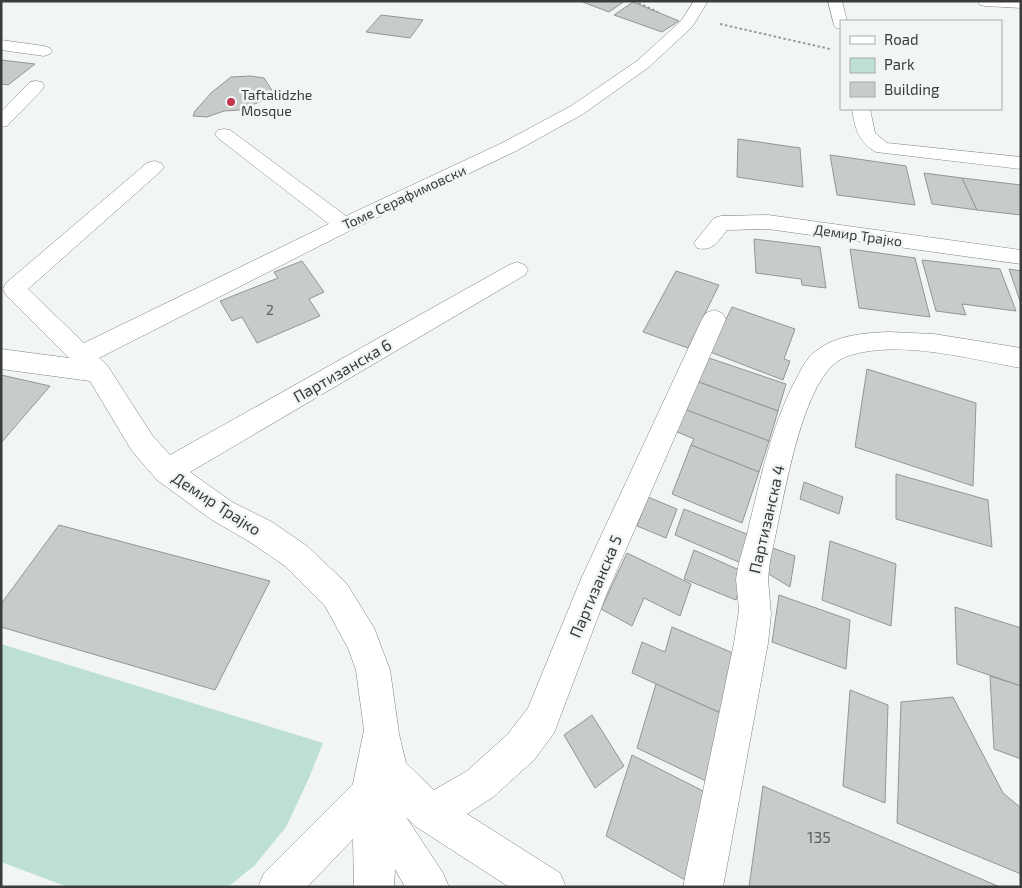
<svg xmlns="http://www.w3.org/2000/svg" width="1022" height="888" viewBox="0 0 1022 888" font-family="'Exo 2',sans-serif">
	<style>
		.green { fill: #bde0d2 }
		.building { fill: #c7cbc9; stroke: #929694 }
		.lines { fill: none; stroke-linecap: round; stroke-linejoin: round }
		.street-casing { stroke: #7f8381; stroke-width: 1 }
		.path { stroke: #979a99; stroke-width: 2; stroke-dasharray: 2.5 2.5; stroke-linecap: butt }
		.street { fill: #fff; fill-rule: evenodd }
		.poi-dot { fill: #c5354e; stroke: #f1f6f4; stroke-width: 2 }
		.labels { text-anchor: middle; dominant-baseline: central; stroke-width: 5; stroke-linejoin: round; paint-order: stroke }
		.far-poi-label { font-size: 14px; fill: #3a3c3b; stroke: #f1f6f4; text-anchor: start }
		.far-street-label { font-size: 14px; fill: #3a3c3b; stroke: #f1f6f4 }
		.number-label { font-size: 14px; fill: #5d605e }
		.street-label { font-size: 16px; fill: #3a3c3b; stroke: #f1f6f4 }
		.near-number-label { font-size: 16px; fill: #5d605e }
	</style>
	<rect width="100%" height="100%" fill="#f1f6f4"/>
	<polygon class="green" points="1,644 323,743 309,778 286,827 255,865 228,887 68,887 1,862"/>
	<g class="building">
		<polygon points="580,1 625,1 609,12"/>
		<polygon points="633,2 679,21 662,32 614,15"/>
		<polygon points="381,15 423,20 410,38 366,32"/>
		<polygon points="1,60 35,64 8,85 1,84"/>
		<polygon points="251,76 264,78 275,95 241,110 224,111 207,117 193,116 195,111 212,92 231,77"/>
		<polygon points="738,139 800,148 803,187 737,177"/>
		<polygon points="830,155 906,166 915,205 837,195"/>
		<polygon points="924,173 962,178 977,210 932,204"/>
		<polygon points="962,178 1021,185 1021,215 977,210"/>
		<polygon points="754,239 820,247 826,288 802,285 801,279 756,273"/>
		<polygon points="850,249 915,258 930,317 859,308"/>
		<polygon points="922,260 1000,269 1016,311 962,304 966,315 936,311"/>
		<polygon points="302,261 324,292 309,299 320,316 257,343 242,317 232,321 220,301 278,278 274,272"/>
		<polygon points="1009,269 1021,271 1021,304"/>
		<polygon points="676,271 719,285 688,348 643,332"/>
		<polygon points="732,307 795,329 784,359 790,361 783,380 710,352"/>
		<polygon points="706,357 786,384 778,411 696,381"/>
		<polygon points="867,369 976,403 973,486 855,447"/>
		<polygon points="1,375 50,386 1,443"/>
		<polygon points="696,381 778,411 769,441 684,409"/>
		<polygon points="684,409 769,441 759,472 691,445 694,439 675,431"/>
		<polygon points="691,445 759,472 742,523 672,494"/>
		<polygon points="896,474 988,500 992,547 896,519"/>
		<polygon points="804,482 843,497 839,514 800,499"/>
		<polygon points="648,497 677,509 666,538 637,526"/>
		<polygon points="684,509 749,535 741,563 675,535"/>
		<polygon points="59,525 270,581 215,690 1,627 1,604"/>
		<polygon points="830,541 896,564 891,626 822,600"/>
		<polygon points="767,546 795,556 790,587 762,570"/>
		<polygon points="694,550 744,572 736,600 684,579"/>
		<polygon points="627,553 691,584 680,616 644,598 632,626 601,609"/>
		<polygon points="779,595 850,620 846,669 772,642"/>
		<polygon points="955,607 1021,628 1021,686 957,664"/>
		<polygon points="672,627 740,656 727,716 632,673 642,642 665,652"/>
		<polygon points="990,676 1021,686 1021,759 994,749"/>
		<polygon points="656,684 727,716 712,784 637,748"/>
		<polygon points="850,690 888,705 885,803 843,786"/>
		<polygon points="953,697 1003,793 1021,808 1021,874 897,823 901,702"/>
		<polygon points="592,715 624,766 595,788 564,735"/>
		<polygon points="632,755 709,794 687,881 606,836"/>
		<polygon points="763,786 1000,887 749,887"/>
	</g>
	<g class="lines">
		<g class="street-casing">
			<g id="street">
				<polygon points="694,1 708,1 692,27 649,67 583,114 516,151 351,230 99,358 107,365 152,435 170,455 509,265 517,262 525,265 528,270 525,275 190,472 232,502 272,522 307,546 347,584 374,628 390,670 399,734 406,763 434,790 467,771 508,734 528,708 581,579 702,319 706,313 714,310 722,313 726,319 607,593 554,733 534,760 493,797 467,814 560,873 566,887 509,887 415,826 406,817 443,873 449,887 405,887 395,869 394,887 354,887 353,839 307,887 258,887 264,873 353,784 364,730 356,670 348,648 325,606 285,566 250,542 212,520 157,480 132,451 90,381 1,369 1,349 69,358 6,295 3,289 6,283 147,163 154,161 161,163 164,167 161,171 28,289 84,343 329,224 218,138 215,134 218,130 224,129 230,130 346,216 502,143 571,106 637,61 681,21"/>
				<polygon points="828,1 842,1 847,21 841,21 841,29 836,28 834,25"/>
				<polygon points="1021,1 1021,8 985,6 980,5 978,2"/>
				<polygon points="1,40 44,46 50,48 52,51 50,54 44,56 1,50"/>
				<polygon points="36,81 42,82 44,86 42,90 7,126 1,127 1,112 30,82"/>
				<path d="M852 109H870L875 133 887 143 1021 157V169L876 152C858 142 855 128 852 109Z"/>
				<path d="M768 215 1021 250V264L768 229 727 230C718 241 713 252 697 248L694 243 714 218 721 216Z"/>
				<path d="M888 332 934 334 1021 348V368C970 359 902 340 851 355 843 357 834 363 829 369 796 407 782 510 770 561L768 579 771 614 768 643 723 887H683L734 643 739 610 736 579 738 567C741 554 745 543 748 530 760 481 770 431 793 385 799 374 805 359 816 351 836 335 864 333 888 332Z"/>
			</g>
		</g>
		<g class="path">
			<polyline points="634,1 658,12"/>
			<polyline points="720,24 830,49"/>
		</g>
		<use href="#street" class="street"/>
	</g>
	<circle class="poi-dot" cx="231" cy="102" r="5"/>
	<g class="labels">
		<g class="far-poi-label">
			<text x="241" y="94">Taftalidzhe<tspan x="241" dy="16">Mosque</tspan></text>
		</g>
		<g class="far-street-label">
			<text transform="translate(404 197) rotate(-25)">Томе Серафимовски</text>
			<text transform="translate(858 235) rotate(8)">Демир Трајко</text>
		</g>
		<g class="number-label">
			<text x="270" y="309">2</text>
		</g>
		<g class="street-label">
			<text transform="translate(342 370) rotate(-30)">Партизанска 6</text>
			<text transform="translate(217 503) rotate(33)">Демир Трајко</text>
			<text transform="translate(766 519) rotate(-77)">Партизанска 4</text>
			<text transform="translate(595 586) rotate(-67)">Партизанска 5</text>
		</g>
		<g class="near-number-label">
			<text x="819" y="836">135</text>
		</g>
	</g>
	<rect width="1022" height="888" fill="none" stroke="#3a3c3b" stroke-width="5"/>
	<rect x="840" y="20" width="162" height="90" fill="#f1f6f4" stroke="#a8acaa"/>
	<rect x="850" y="36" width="25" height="8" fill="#ffffff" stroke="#a8acaa"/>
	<text x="884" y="45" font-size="15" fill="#3a3c3b">Road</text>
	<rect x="850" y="58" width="25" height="15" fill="#bde0d2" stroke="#a8acaa"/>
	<text x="884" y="70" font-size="15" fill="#3a3c3b">Park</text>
	<rect x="850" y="82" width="25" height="15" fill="#c7cbc9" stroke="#a8acaa"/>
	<text x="884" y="95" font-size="15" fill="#3a3c3b">Building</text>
</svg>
